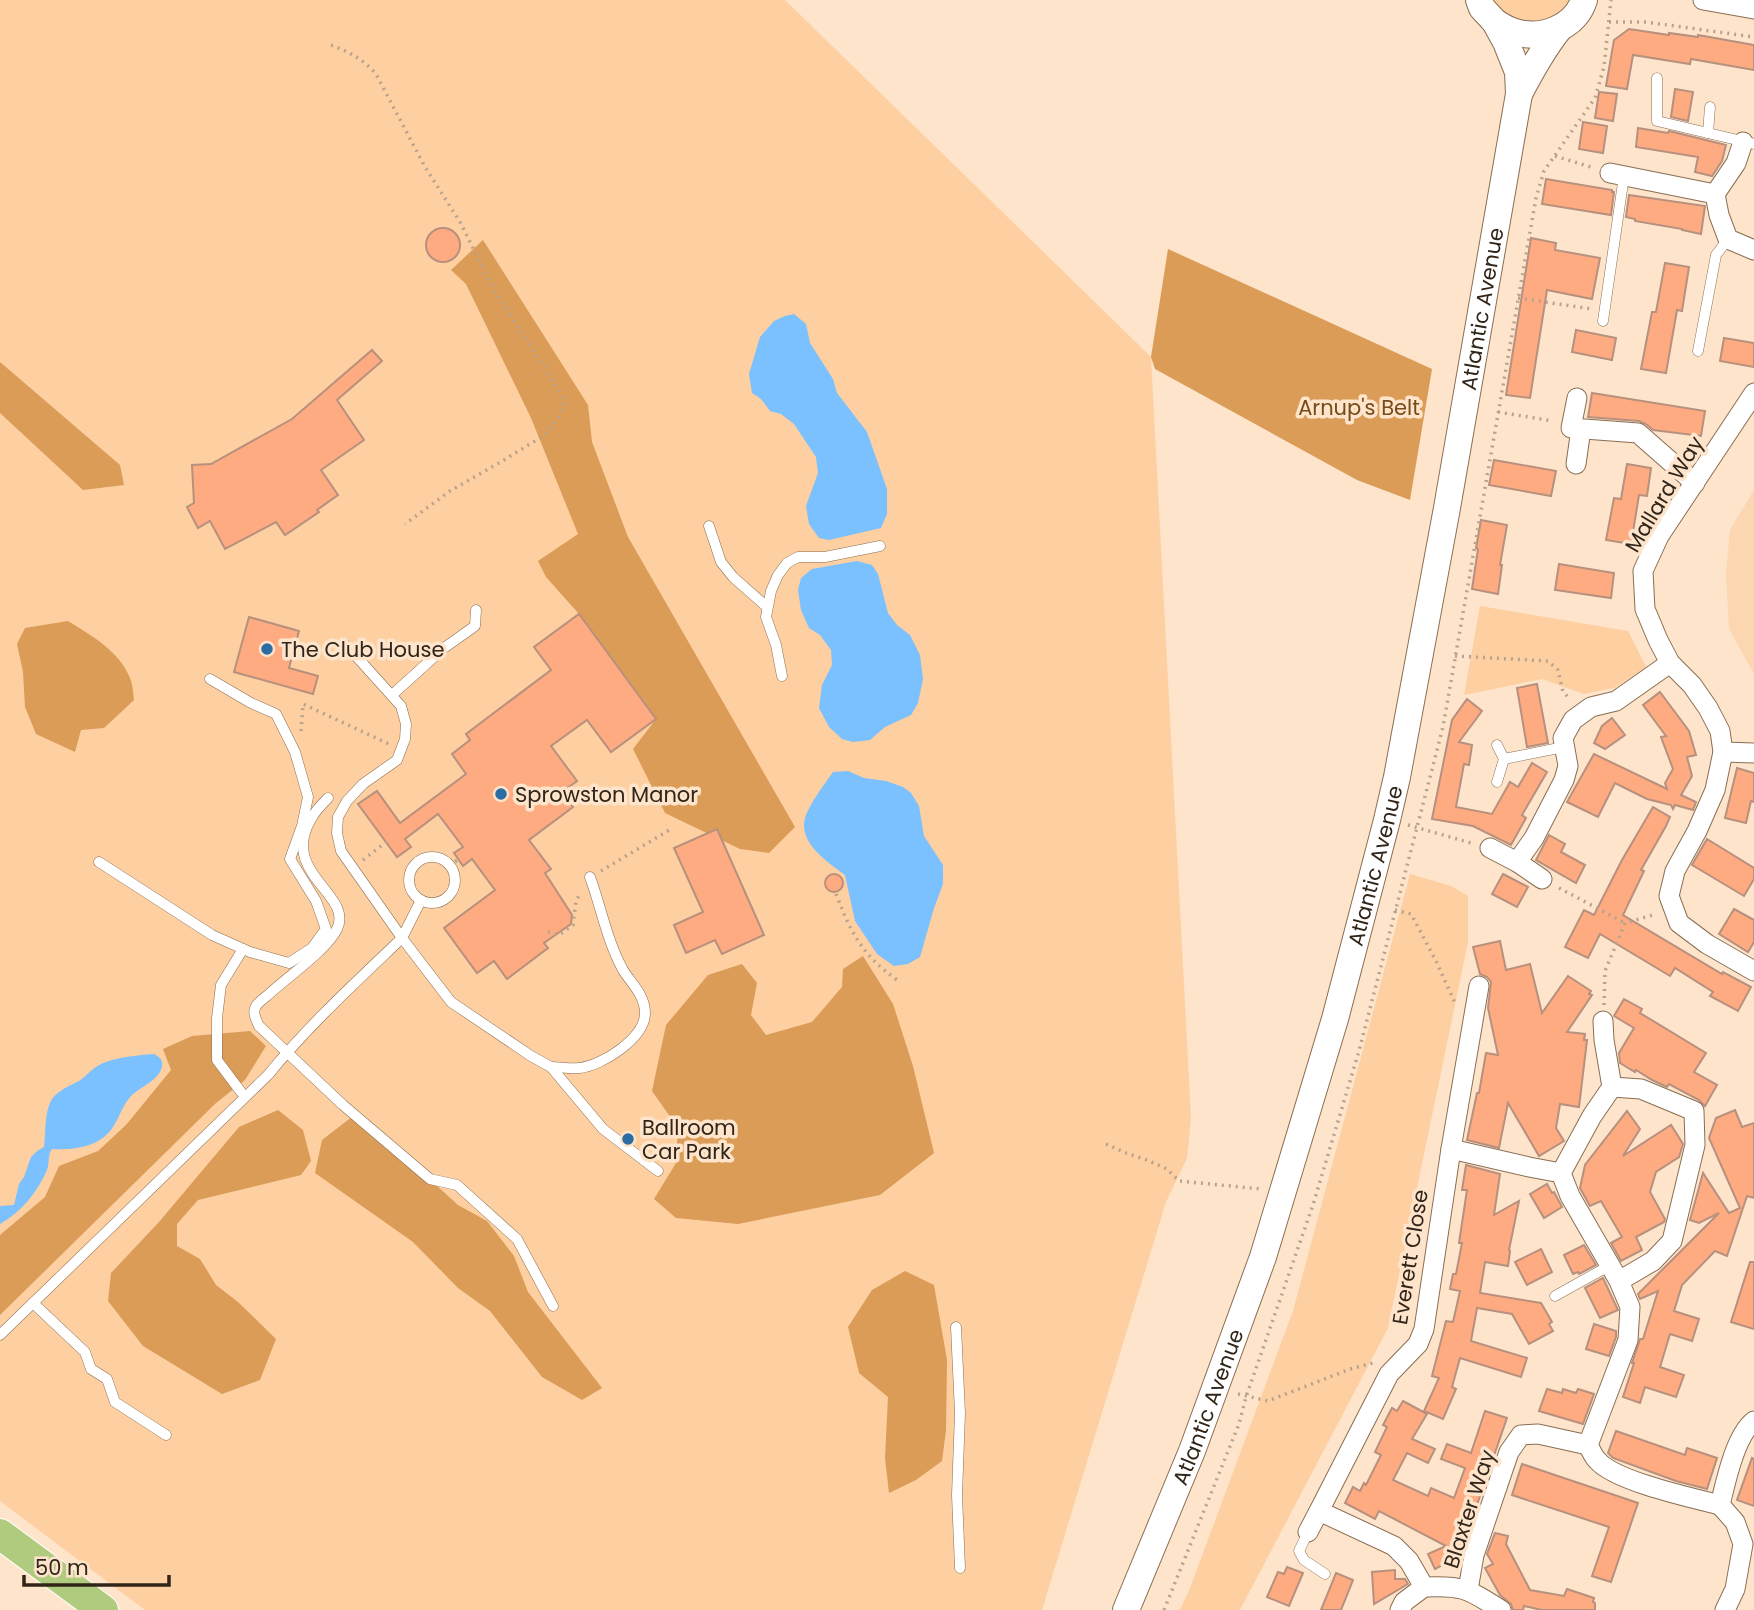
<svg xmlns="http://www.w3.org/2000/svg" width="1754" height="1610" viewBox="0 0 1754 1610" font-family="Poppins,sans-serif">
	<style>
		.built { fill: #fbd6b0 }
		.green { fill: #fdcfa1 }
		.forest { fill: #da9c57 }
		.water { fill: #7bc0ff }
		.building { fill: #ffab82; stroke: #b7907e; stroke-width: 2 }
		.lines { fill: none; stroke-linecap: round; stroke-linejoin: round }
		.lane-casing { stroke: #8a6e52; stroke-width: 11 }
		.street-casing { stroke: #8a6e52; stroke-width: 21 }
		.secondary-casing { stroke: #8a6e52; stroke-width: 28 }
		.primary-casing { stroke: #fff; stroke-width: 32 }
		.path { stroke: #b7a28e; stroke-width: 3.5; stroke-dasharray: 2 5; stroke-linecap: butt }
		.lane { stroke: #fff; stroke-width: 10 }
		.street { stroke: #fff; stroke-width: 19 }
		.secondary { stroke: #fff; stroke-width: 26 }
		.primary { stroke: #b0cb7e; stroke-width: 30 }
		.poi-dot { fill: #2b6ca2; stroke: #fde4cb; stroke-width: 2.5 }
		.labels { text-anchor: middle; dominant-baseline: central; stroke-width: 7; stroke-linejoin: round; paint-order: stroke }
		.street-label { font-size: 21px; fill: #312519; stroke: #fde4cb }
		.park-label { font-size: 21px; fill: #764c19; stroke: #fde4cb }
		.poi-label { font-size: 21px; fill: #312519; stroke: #fde4cb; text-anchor: start }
	</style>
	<rect width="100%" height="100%" fill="#fde4cb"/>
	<polygon class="built" points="1754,490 1754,674 1729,629 1726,573 1730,530"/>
	<g class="green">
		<polygon points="0,0 785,0 1151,357 1191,1118 1187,1158 1166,1202 1042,1610 145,1610 0,1501"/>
		<polygon points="1492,0 1573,0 1561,14 1544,22 1524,23 1506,16"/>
		<polygon points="1480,606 1628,631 1646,667 1614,688 1584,694 1542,679 1464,695"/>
		<polygon points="1410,874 1451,886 1468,896 1468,942 1388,1328 1240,1610 1180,1610 1190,1588 1293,1311"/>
	</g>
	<g class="forest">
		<polygon points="483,240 588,405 592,442 628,537 795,827 769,853 740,849 665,813 633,749 656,719 579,614 546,577 538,561 578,534 531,418 466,284 451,270"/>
		<polygon points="1168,249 1432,369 1410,500 1357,480 1155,369 1151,357"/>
		<polygon points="0,362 120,465 124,485 83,490 0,413"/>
		<path d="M68 621C91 635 120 652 130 678 133 685 133 693 134 700L104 728 81 730 75 752 36 734 25 707 23 672 17 644 25 628Z"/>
		<polygon points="863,956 893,1004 913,1066 934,1153 880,1195 738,1224 676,1218 654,1199 676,1163 678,1128 652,1091 666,1025 708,975 742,964 757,983 751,1015 766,1035 812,1022 842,987 843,969"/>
		<polygon points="250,1031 266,1046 245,1080 216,1103 0,1315 0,1235 45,1197 59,1166 98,1151 126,1125 171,1070 163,1049 192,1036"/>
		<polygon points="278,1110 303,1130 311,1161 301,1175 198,1200 177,1224 177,1246 200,1259 216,1285 238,1302 276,1339 260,1380 222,1394 143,1346 108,1301 111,1273 159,1222 239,1127"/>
		<polygon points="357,1113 458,1205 487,1221 514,1256 528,1292 602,1388 582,1400 542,1377 490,1311 458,1288 413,1242 315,1173 322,1140"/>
		<polygon points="905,1271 934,1285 947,1360 946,1430 942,1461 916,1480 889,1493 885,1458 888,1397 859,1373 848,1327 872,1290"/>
	</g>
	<g class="water">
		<polygon points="794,314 806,324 810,343 833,379 837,393 867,432 887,489 887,514 881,528 829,540 819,538 809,524 806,506 818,473 816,457 794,424 781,414 770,411 761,399 752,393 749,374 760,337 774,321 785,316"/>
		<polygon points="857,561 872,565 878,574 888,613 897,625 910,635 920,655 923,679 918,703 911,715 885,727 870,740 853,742 842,739 829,727 819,708 822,685 832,665 831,650 820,635 809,628 801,610 798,590 801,578 812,569"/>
		<path d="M848 771 864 778 886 781 903 787 911 793 919 806 924 836 943 865V884L934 908 920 957 908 964 894 966 877 954 855 921 845 875C829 863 804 847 804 825 804 810 825 784 833 772Z"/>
		<path d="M154 1054C159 1057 163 1059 162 1066 160 1080 140 1087 131 1096 120 1108 118 1126 104 1137 90 1148 70 1150 52 1149 47 1156 50 1162 47 1170 37 1193 21 1212 0 1224V1206L14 1205 19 1184 24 1177 31 1157 37 1151 44 1147C46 1133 44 1112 52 1099 59 1090 69 1086 79 1081 85 1077 90 1071 96 1067 108 1058 138 1055 154 1054Z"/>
	</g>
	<g class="building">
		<polygon points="1629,29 1669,35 1669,33 1698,37 1698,35 1754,45 1754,70 1691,59 1690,64 1633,55 1627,89 1606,86 1614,40"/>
		<polygon points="1675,89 1693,92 1688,121 1671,117"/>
		<polygon points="1599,92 1617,94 1613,121 1595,118"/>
		<polygon points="1583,122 1607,126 1603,153 1579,149"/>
		<polygon points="1638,128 1668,133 1669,131 1726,145 1722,161 1712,176 1695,172 1698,157 1636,147"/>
		<polygon points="1546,179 1612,190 1612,192 1614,192 1611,215 1542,204"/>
		<polygon points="1629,195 1705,206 1701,234 1682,230 1682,229 1635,221 1635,219 1626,217"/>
		<circle cx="443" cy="245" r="17"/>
		<polygon points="1531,238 1556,243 1555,250 1600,258 1592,299 1547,290 1530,398 1506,395"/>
		<polygon points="1665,263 1689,267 1682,311 1677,310 1666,373 1641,369 1652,312 1656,312"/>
		<polygon points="1576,330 1616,338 1612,360 1572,352"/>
		<polygon points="1724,338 1754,343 1754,367 1720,361"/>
		<polygon points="372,350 382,361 337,400 364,440 321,470 338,495 317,510 319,512 285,535 276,522 225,549 210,521 198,528 187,507 194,503 192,465 211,464 292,419"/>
		<polygon points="1592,393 1705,411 1701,436 1653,430 1646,424 1639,421 1588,417"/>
		<polygon points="1494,460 1556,471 1551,496 1489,485"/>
		<polygon points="1627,464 1651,468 1647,496 1639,495 1631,544 1606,540 1614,498 1621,499"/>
		<polygon points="1481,520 1507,525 1500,565 1502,565 1498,594 1472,589 1478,549 1476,548"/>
		<polygon points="1559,564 1614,573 1611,598 1555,590"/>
		<polygon points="579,614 656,719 611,752 587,720 551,746 577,781 562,792 573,807 529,840 551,869 545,873 572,915 571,924 544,943 548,948 507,979 494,961 477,973 444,928 495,890 472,859 463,866 454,853 463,847 438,814 405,839 411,847 397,857 358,804 377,791 400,823 466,774 452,754 470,740 466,734 551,670 534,647"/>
		<polygon points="249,617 299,631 289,668 318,676 313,694 234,672"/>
		<polygon points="1537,684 1548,743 1527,747 1517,688"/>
		<polygon points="1660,692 1689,731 1696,755 1687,757 1692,776 1681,795 1696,802 1693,810 1675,805 1673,809 1671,805 1647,799 1615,783 1598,817 1567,802 1594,754 1667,789 1665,783 1673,769 1661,737 1666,736 1643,705"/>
		<polygon points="1467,699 1482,711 1459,742 1472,745 1469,765 1464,764 1456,807 1492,814 1510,782 1518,787 1532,763 1547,772 1522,815 1526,818 1511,845 1473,826 1432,819 1452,720"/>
		<polygon points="1612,718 1625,735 1605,749 1594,743 1602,726"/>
		<polygon points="1737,768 1754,773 1754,802 1751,801 1746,823 1725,818"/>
		<polygon points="1653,807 1670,817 1666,826 1641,870 1644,871 1623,915 1722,974 1723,972 1751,987 1738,1011 1710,996 1713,992 1675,968 1670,976 1600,934 1588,958 1565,947 1584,910 1594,915 1622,860"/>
		<polygon points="717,829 764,935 722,954 715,940 686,953 674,925 703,912 674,848"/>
		<polygon points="1549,835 1565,844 1561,852 1585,865 1576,883 1536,860"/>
		<polygon points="1707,839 1754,868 1754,879 1744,896 1692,865"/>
		<polygon points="1503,874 1528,887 1517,907 1492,894"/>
		<circle cx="834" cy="883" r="9"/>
		<polygon points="1734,909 1754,920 1754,942 1748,952 1719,934"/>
		<polygon points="1500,941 1506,970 1530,964 1542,1013 1568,976 1591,991 1589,994 1592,995 1567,1032 1585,1034 1584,1040 1587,1040 1579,1107 1560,1104 1556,1128 1564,1141 1539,1156 1508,1103 1499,1148 1467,1140 1477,1093 1479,1093 1486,1053 1498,1055 1488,1008 1491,982 1487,977 1480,974 1473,947"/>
		<polygon points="1624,999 1642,1009 1640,1013 1706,1053 1694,1072 1717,1085 1705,1106 1699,1100 1669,1084 1667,1087 1652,1080 1636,1070 1635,1072 1620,1063 1619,1053 1634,1028 1614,1016"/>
		<polygon points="1735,1110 1742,1127 1754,1123 1754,1198 1747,1196 1727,1256 1715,1251 1682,1285 1674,1311 1699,1319 1692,1341 1670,1334 1660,1367 1684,1375 1676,1397 1645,1387 1640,1403 1623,1397 1634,1363 1632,1363 1640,1339 1643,1339 1658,1291 1640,1299 1638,1294 1719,1213 1699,1223 1690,1220 1703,1173 1729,1213 1740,1208 1709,1138 1716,1118"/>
		<polygon points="1627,1111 1640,1129 1623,1156 1671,1125 1683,1144 1679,1157 1656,1172 1650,1192 1665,1219 1664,1222 1636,1237 1642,1250 1621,1261 1611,1243 1622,1237 1601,1201 1590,1206 1580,1188 1585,1165"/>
		<polygon points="1466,1165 1500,1174 1494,1215 1519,1201 1509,1250 1510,1251 1508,1266 1485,1262 1480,1293 1541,1303 1552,1322 1549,1324 1553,1331 1529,1344 1512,1314 1477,1308 1471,1341 1527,1358 1521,1377 1460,1358 1452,1387 1456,1389 1443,1419 1424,1411 1439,1378 1432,1376 1446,1321 1453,1322 1460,1291 1450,1289 1453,1274 1456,1274 1462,1243 1459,1243 1467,1190 1462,1190"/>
		<polygon points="1547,1184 1552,1193 1554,1192 1562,1207 1544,1218 1530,1194"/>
		<polygon points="1584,1245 1596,1265 1579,1274 1578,1272 1573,1274 1564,1255"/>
		<polygon points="1541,1249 1552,1272 1527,1285 1515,1262"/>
		<polygon points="1750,1262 1754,1262 1754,1329 1731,1322"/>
		<polygon points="1603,1278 1618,1310 1600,1318 1585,1288"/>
		<polygon points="1594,1324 1616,1331 1616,1337 1609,1356 1586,1349"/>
		<polygon points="1547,1389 1562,1393 1563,1389 1576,1393 1578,1389 1594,1394 1583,1424 1539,1411"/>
		<polygon points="1403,1401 1427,1414 1412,1439 1435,1449 1428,1463 1407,1453 1393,1480 1428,1496 1431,1488 1454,1498 1465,1468 1441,1459 1447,1444 1471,1453 1485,1411 1507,1418 1470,1525 1469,1524 1460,1549 1455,1547 1451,1560 1435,1569 1428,1554 1446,1546 1379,1511 1375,1519 1345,1503 1353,1487 1360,1491 1364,1483 1366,1485 1381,1455 1375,1452 1387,1427 1383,1425 1392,1408 1397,1411"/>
		<polygon points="1616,1431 1685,1455 1687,1448 1717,1458 1707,1489 1676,1481 1613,1458 1608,1453"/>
		<polygon points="1752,1458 1754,1459 1754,1506 1737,1500"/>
		<polygon points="1522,1464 1638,1503 1611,1582 1592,1576 1609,1527 1512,1495"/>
		<polygon points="1495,1533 1508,1536 1506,1544 1530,1590 1564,1596 1567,1589 1594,1598 1593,1602 1595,1603 1595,1610 1542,1610 1524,1606 1523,1610 1513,1610 1511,1604 1500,1595 1485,1568 1493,1564 1487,1554"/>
		<polygon points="1287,1567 1303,1573 1289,1606 1267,1597 1278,1572 1284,1574"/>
		<polygon points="1395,1570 1395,1579 1405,1579 1408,1584 1374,1604 1372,1572"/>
		<polygon points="1336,1573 1353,1580 1341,1610 1321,1610"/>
	</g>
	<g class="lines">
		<g class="lane-casing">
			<g id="lane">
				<polyline points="1657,78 1657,121 1754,144"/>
				<polyline points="1708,133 1710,107"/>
				<polyline points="1603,321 1624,176"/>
				<polyline points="1698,351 1716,255 1728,239"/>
				<polyline points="709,526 721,562 733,577 767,607"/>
				<polyline points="782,676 776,645 766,617 771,591 778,575 787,563 798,557 825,557 880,546"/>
				<polyline points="392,695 444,648 475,626 476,610"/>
				<polyline points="1497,745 1504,759 1497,782"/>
				<polyline points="1504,759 1564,747"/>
				<path d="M328 798C322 804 315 811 311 819 279 874 354 894 337 929 326 951 287 977 268 995 264 998 259 1002 256 1006 252 1013 256 1019 259 1026L343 1105 430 1179 457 1185 517 1239 553 1306"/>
				<circle cx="432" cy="880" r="23"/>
				<polyline points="99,862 212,935 250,952 289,963 312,948 326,929 316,901 290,859 302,826 308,797 295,752 276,714 251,703 210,679"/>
				<polyline points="421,900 402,938 451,1002 531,1056 551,1067 603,1129 658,1171"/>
				<path d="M551 1067C560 1067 570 1069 579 1068 602 1066 645 1038 645 1013 645 995 631 983 623 970 607 941 601 907 590 877"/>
				<polyline points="241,1092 217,1060 217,1018 221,985 243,949"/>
				<polyline points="1555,1296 1609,1266"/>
				<polyline points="33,1303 85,1352 91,1369 107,1379 115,1402 166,1435"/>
				<polyline points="956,1327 960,1413 957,1495 960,1568"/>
				<path d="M0 1335 268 1075C308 1026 356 982 402 938L341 851 337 833 338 817 347 801 363 784 397 760 405 739 406 724 401 706 347 646"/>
				<polyline points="1308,1532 1299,1551 1304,1560 1325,1574"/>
			</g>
		</g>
		<g class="street-casing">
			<g id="street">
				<polyline points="1703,0 1754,9"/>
				<polyline points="1610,173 1715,194 1719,215 1728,239 1754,250"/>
				<polyline points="1715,194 1736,163 1743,142"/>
				<polyline points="1754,393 1659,536 1643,571 1645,609 1658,640 1670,663 1692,685 1708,708 1720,731 1723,752 1715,790 1697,831 1675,871 1669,896 1679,923 1707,944 1754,971"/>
				<polyline points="1577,398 1571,428 1638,433 1695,483"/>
				<polyline points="1576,464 1581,429"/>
				<polyline points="1723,752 1754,753"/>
				<polyline points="1490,848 1517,862 1542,879"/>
				<polyline points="1517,862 1534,838 1564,780 1568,766 1563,738 1573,720 1591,707 1616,701 1670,663"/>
				<polyline points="1603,1021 1604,1040 1612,1087"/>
				<polyline points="1451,1149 1529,1167 1561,1173"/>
				<polyline points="1588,1445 1628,1340 1630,1307 1619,1281 1570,1196 1561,1173 1592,1116 1612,1087 1641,1089 1694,1111 1695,1145 1672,1241 1653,1261 1619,1281"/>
				<path d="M1588 1445C1591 1450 1593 1456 1597 1460 1614 1481 1692 1498 1720 1505"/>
				<polyline points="1720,1505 1735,1522 1743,1544 1735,1589 1725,1610"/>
				<path d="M1720 1505C1726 1481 1735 1436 1754 1421"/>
				<polyline points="1319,1511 1389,1374 1418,1344 1424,1329 1451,1149 1479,986"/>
				<path d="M1308 1532 1319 1511 1394 1546 1409 1561 1424 1587C1463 1585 1468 1589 1501 1610"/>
				<polyline points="1468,1590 1474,1555 1509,1452 1521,1435 1538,1434 1588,1445"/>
				<polyline points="1400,1610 1404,1602 1424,1587"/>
			</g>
		</g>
		<g class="secondary-casing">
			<g id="secondary">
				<path d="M1495 22C1501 26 1508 30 1515 32 1541 40 1575 28 1584 0"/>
				<path d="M1519 94C1531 71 1543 49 1559 29"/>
				<path id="s1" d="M1126 1610 1192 1451 1263 1257 1335 1019 1387 820 1397 777 1447 508 1519 94 1518 72 1506 42 1495 22 1482 8 1479 0"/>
			</g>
		</g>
		<g class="primary-casing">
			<polyline id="primary" points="0,1534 103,1610"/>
		</g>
		<g class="path">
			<polyline points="1609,22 1646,22 1754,37"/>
			<path d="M331 45C349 52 363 59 376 74L425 167 460 222 493 288 564 399 560 416 543 436 499 463 450 491 405 524"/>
			<polyline points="1555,156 1594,168"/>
			<polyline points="1518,298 1592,309"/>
			<polyline points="1498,412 1553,421"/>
			<polyline points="1455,656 1548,661 1558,670 1563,692 1569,698"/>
			<polyline points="301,731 303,704 389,744"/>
			<polyline points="1408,825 1471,843"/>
			<polyline points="363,860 386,842"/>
			<polyline points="449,865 458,860"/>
			<polyline points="601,871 671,829"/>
			<polyline points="1559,888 1625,923"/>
			<path d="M836 894C851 933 862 955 897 980"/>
			<polyline points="1395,910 1411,914 1436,961 1456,1005"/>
			<polyline points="548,932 559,935 573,925 576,901 580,894"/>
			<polyline points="1604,1005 1605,971 1625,923 1656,914"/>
			<polyline points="1106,1144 1126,1153 1147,1160 1167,1169 1179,1181 1261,1189"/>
			<polyline points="1238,1394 1268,1401 1350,1369 1373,1363"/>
			<polyline points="1164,1610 1239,1424 1246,1397 1313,1205 1359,1051 1443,727 1536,198 1544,171 1595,98 1604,67 1611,0"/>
		</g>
		<use href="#lane" class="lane"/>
		<use href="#street" class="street"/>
		<use href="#secondary" class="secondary"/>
		<use href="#primary" class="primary"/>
	</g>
	<g class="poi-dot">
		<circle cx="267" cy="649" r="7"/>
		<circle cx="501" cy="794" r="7"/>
		<circle cx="628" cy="1139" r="7"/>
	</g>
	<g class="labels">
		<g class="street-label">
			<text stroke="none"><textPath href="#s1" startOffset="1353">Atlantic Avenue</textPath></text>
			<text transform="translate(1664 494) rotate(-59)">Mallard Way</text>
			<text stroke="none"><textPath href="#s1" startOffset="786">Atlantic Avenue</textPath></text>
			<text transform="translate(1410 1257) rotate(-81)">Everett Close</text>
			<text stroke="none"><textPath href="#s1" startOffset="219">Atlantic Avenue</textPath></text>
			<text transform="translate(1469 1509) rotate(-72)">Blaxter Way</text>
		</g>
		<g class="park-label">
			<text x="1359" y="407">Arnup's Belt</text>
		</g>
		<g class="poi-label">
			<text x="281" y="649">The Club House</text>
			<text x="515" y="794">Sprowston Manor</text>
			<text x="642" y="1127">Ballroom<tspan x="642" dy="24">Car Park</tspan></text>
		</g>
	</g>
	<path d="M24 1575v10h145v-10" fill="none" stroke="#312519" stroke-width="3.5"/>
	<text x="35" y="1575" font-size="21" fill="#312519" stroke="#fde4cb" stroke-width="5" paint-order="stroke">50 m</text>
</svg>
